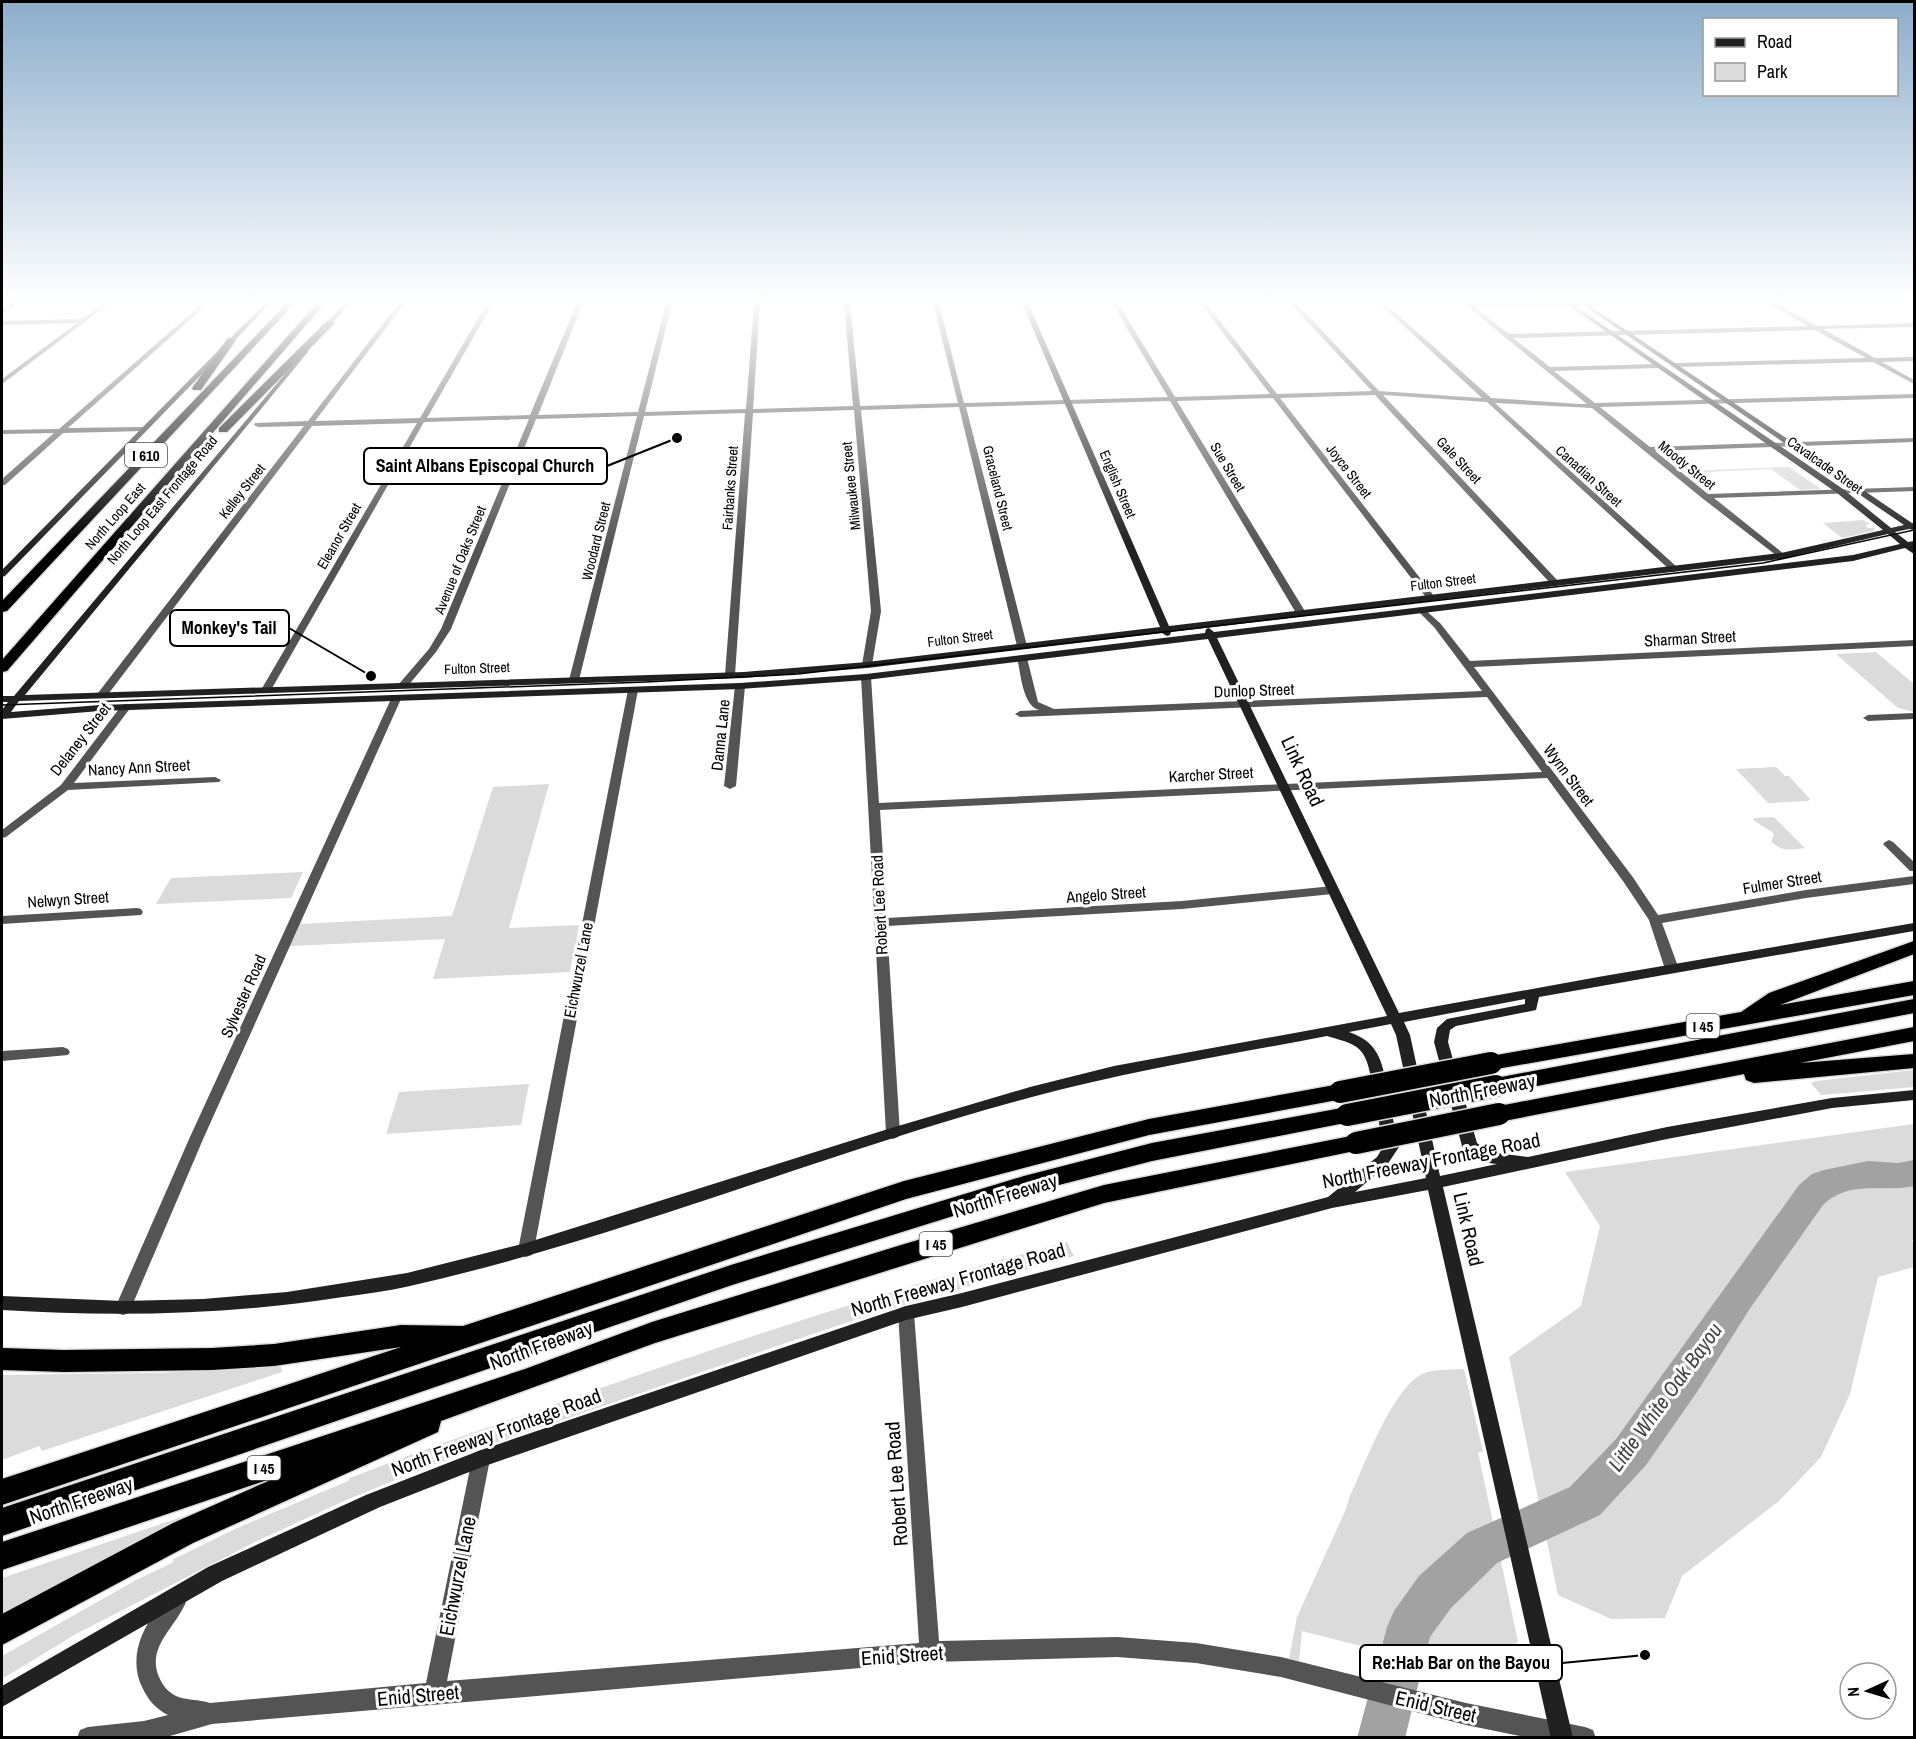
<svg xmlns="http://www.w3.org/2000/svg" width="1916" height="1739" viewBox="0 0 1916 1739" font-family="'Archivo Narrow',sans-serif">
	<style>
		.green { fill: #dbdbdb }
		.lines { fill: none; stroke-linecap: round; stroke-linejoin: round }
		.river { fill: #a2a2a2; fill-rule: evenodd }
		.highway-casing { stroke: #dbdbdb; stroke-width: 3 }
		.street { fill: #545454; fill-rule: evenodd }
		.secondary { fill: #212121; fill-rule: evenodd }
		.highway { fill: #000; fill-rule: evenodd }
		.tram { stroke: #000; stroke-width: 1.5 }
		.highway-bridge-casing { stroke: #dbdbdb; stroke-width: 25; stroke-linecap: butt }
		.highway-bridge { stroke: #000; stroke-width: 22 }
		.labels { text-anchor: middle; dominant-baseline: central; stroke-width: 6; stroke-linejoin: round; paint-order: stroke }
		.far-street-label { font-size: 14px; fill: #000; stroke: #fff }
		.shield { fill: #fff; stroke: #4c4c4c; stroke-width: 1.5 }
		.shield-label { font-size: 15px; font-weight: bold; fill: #000 }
		.street-label { font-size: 16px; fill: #000; stroke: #fff }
		.near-street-label { font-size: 20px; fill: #000; stroke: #fff }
		.near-water-label { font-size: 21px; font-style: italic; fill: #434343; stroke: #fff }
		.leader { fill: none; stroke: #000; stroke-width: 2 }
		.callout-dot { fill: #000; stroke: #fff; stroke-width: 2 }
		.callout { fill: #fff; stroke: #000; stroke-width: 2 }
		.callout-label { font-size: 18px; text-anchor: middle; font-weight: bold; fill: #000 }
	</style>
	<rect width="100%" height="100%" fill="#fff"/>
	<g class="green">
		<polygon points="1789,467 1821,489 1800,490 1771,469 1685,473 1682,471"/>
		<polygon points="1863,520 1870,524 1865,525 1868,528 1875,528 1874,531 1842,538 1823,523"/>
		<polygon points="1876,652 1914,684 1914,712 1898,708 1836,654"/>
		<polygon points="1776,767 1785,776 1789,776 1810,799 1808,801 1768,803 1736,769"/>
		<polygon points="549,784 509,928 579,925 570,972 433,979 445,939 290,946 300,924 452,916 493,787"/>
		<path d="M1774 817 1805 848C1792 850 1781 852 1771 841L1774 835 1772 832 1753 820 1754 818Z"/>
		<polygon points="303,872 291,898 156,904 171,878"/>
		<polygon points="1914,1070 1914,1087 1821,1095 1811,1083 1816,1081"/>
		<polygon points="529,1084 521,1125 386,1134 399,1092"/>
		<polygon points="1914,1124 1914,1239 1912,1240 1914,1244 1914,1267 1878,1277 1850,1394 1821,1457 1779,1501 1682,1576 1665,1618 1611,1619 1558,1595 1509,1357 1581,1306 1600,1226 1565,1172"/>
		<path d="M1067 1242 1074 1256 870 1315 771 1348 432 1465 344 1501 255 1542 76 1634 2 1679V1656L136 1580 172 1563 174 1559 237 1528 348 1481 350 1478C426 1448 504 1422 581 1395 741 1339 902 1285 1067 1242Z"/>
		<polygon points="281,1366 282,1372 42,1451 39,1446 2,1460 2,1375 162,1373"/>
		<path d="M1464 1369 1483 1452H1478L1518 1642 1502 1651 1488 1664 1487 1678 1302 1631 1299 1661 1289 1659 1297 1617 1346 1509 1350 1496C1365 1465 1394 1382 1427 1372 1438 1369 1452 1370 1464 1369Z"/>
		<polygon points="205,1509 2,1615 2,1578"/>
	</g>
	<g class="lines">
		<path class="river" d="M1914 1160V1186C1882 1193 1850 1179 1823 1205L1751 1307 1697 1392 1646 1465 1600 1515 1497 1563 1451 1608 1430 1637 1405 1738H1357L1387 1627 1394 1611 1419 1576 1467 1533 1570 1487 1616 1439 1799 1185 1812 1174 1824 1170 1868 1161 1898 1163Z"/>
		<g class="highway-casing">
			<g id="highway">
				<polygon points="287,303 295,303 7,611 2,612 2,601"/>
				<polygon points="317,303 325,303 7,671 2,672 2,660"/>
				<polygon points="327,321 335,323 227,432 219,432 219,428"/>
				<polygon points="228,338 236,340 201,390 193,390 192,388"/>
				<polygon points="1914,941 1914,954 1780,1005 1914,981 1914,995 1491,1070 1484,1068 1480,1063 1484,1058 1491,1056 1741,1012 1769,993"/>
				<polygon points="1914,999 1914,1013 1496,1094 1488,1091 1485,1086 1488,1081 1496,1078"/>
				<polygon points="1914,1027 1914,1041 1800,1063 1914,1054 1914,1068 1754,1083 1746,1080 1744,1074 1499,1122 1491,1120 1488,1114 1491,1108 1499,1106"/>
				<polygon points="1340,1084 1348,1086 1351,1092 1348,1098 1149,1135 906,1199 2,1505 2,1479 401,1347 274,1366 212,1370 64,1372 2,1370 2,1348 64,1350 212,1348 274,1344 401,1325 463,1326 904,1181 1149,1119"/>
				<polygon points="1347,1107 1355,1109 1358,1115 1355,1121 1152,1161 1024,1194 732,1285 2,1536 2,1508 731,1265 1024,1176 1152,1143"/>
				<polygon points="1356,1135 1364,1137 1367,1143 1364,1149 1104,1203 655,1343 441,1421 438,1432 193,1543 2,1645 2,1614 173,1523 282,1475 2,1570 2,1542 525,1369 652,1322 901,1245 1104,1185"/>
			</g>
		</g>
		<g class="street">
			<polygon points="12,303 18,303 2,314 2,310"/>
			<polygon points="104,303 110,303 2,384 2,379 77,323 2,325 2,321 82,319"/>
			<polygon points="203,303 209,303 68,428 142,427 146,429 145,431 63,433 5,485 2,485 2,479 54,433 2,434 2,430 59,429"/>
			<polygon points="399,303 405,303 315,421 420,418 487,303 493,303 427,418 530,415 577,303 583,303 538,415 638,412 666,303 672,303 645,412 746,409 754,303 760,303 753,409 853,406 844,303 850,303 860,406 958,403 933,303 939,303 964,403 1168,397 1112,303 1118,303 1175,397 1270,394 1200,303 1206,303 1277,394 1372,391 1290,303 1296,303 1379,391 1482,398 1379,303 1385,303 1491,398 1580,404 1587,404 1463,303 1471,304 1608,303 1605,305 1475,308 1509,334 1808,326 1768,303 1775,303 1817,326 1914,323 1914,327 1823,329 1875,358 1914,357 1914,361 1882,362 1914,380 1914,384 1873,362 1675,367 1672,365 1675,363 1866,358 1815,330 1513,338 1550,367 1658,364 1661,366 1658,368 1554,371 1595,403 1914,394 1914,398 1600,407 1650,447 1914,438 1914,442 1655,451 1708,494 1914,487 1914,491 1714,498 1784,554 1784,558 1781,559 1702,498 1592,408 1495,403 1677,567 1678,569 1674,572 1671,571 1487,402 1383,395 1558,581 1558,585 1552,585 1375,395 1280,398 1434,596 1434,600 1428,600 1273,398 1177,401 1306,613 1301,616 1296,613 1170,401 966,407 1027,646 1022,649 1017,646 959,407 861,410 881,611 872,665 867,668 862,665 871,611 854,410 753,413 735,675 730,678 725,675 745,413 644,416 579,680 574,683 569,680 637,416 536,419 451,629 436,652 407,687 403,688 398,685 429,649 441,629 529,419 424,422 271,690 266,693 261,690 417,423 312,426 106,697 98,697 98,693 304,426 258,427 254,425 255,423 308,421"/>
			<path d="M1423 608 1440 623 1470 661 1914 640V646L1474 667 1632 876 1658 915 1806 890 1914 876V884L1806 898 1662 923 1679 969 1672 973 1665 969 1649 920 1623 881 1547 778 880 810 887 918 1182 901 1333 886 1339 890 1333 894 1182 909 887 926 900 1133 898 1137 893 1139 888 1137 886 1133 861 677 863 675H869L871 677 879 803 1542 772 1487 697 1020 717 1015 714 1020 711 1039 710C1022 705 1021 673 1017 658L1022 655 1027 658 1038 702 1054 709 1482 691 1434 627 1420 613V609Z"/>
			<polygon points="740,683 745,686 736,786 730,789 724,786 735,686"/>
			<polygon points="633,687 638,690 534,1250 532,1255 526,1257 520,1255 518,1250 628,690"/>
			<polygon points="396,696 401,699 204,1137 131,1308 129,1313 123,1315 117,1313 115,1308 190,1137 391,699"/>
			<polygon points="126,704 131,707 74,783 215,777 221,780 219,782 68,790 6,837 2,838 2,830 61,785 122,705"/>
			<polygon points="1914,713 1914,719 1868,721 1863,718 1868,715"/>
			<polygon points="1889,840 1893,842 1914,862 1914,871 1910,871 1883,844 1885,842"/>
			<polygon points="137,908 141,909 143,912 141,915 2,924 2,916"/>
			<polygon points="63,1047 68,1049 70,1052 68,1055 2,1061 2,1051"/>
			<path d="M906 1306 912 1308 914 1313 939 1641 1117 1637 1196 1643 1281 1657 1466 1703 1585 1727 1593 1730 1596 1738H1530L1466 1725 1281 1677 1196 1663 1117 1657 930 1662 212 1724 163 1738H77L80 1730 88 1727 144 1721 168 1715C156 1709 149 1701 143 1689 129 1662 139 1634 156 1611 162 1603 167 1596 176 1592L183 1595 186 1602C176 1627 146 1647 159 1677 162 1684 167 1691 174 1695 185 1701 199 1699 210 1703L426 1683 472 1459 474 1453 481 1450 488 1453 490 1459 447 1681 919 1643 898 1313 900 1308Z"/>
		</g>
		<g class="secondary">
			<polygon points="265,303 271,303 5,576 2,577 2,570"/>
			<polygon points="344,303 350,303 323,334 319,334 319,332"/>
			<path d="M1022 303H1028L1169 626 1781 553 1883 530 1837 493 1565 303H1571L1843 489 1891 528 1904 525 1580 303H1586L1912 523H1914V530L1909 529 1895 532 1908 542 1914 541V554L1905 548 1853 561 1217 638 1399 1013 1598 977 1914 923V931L1539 997 1536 1010 1456 1026 1450 1030 1448 1042 1477 1143 1489 1152 1528 1157 1667 1127 1832 1098 1914 1090V1100L1832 1108 1667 1139 1443 1187 1573 1738H1551L1428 1190 1332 1208 962 1307 906 1320 482 1467 380 1507 222 1581 2 1707V1686L208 1567 366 1495 481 1450 906 1306 962 1293 1328 1197 1377 1157 1383 1147 1376 1105 1378 1101 1383 1100 1388 1101 1390 1105 1399 1147 1387 1165 1355 1192 1426 1178 1409 1098 1411 1094 1416 1093 1421 1094 1423 1098 1440 1176 1497 1164C1484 1163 1470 1158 1462 1146L1434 1042 1437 1028 1447 1019 1525 1004V999L1404 1022 1410 1035 1420 1081 1418 1085 1413 1086 1408 1085 1406 1081 1396 1035 1391 1024 1349 1032C1378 1042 1382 1060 1387 1088L1385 1092 1380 1093 1375 1092C1371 1085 1371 1076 1369 1069 1363 1043 1349 1043 1327 1036 1228 1055 1129 1071 1032 1097 823 1153 622 1238 410 1286 388 1291 365 1294 343 1297 229 1315 116 1317 2 1310V1296L123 1301 203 1299 287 1292 407 1273 526 1243 888 1129 1030 1087 1114 1066 1387 1016 1208 639 866 680 740 689 100 711 2 719V710L8 702H2V696H14L306 349 308 350V352L25 695 744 672 867 662 1160 627ZM1888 534 1900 544 1853 555 1214 632 1209 628 1206 629 1205 633 866 674 740 683 100 705 11 712 19 701 744 678 867 668 1162 633 1167 636 1170 635 1171 632 1781 559Z"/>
		</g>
		<use href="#highway" class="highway"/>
		<polyline class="tram" points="2,705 646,682 798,674 1763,563 1914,530"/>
		<g class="highway-bridge-casing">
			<g id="highway-bridge">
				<polyline points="1340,1092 1491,1063"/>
				<polyline points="1347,1115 1496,1086"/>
				<polyline points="1356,1143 1499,1114"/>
			</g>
		</g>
		<use href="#highway-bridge" class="highway-bridge"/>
	</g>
	<linearGradient id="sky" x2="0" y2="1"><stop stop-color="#8cadcc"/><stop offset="0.55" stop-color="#fff"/><stop offset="1" stop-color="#fff" stop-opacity="0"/></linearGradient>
	<rect width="1916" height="546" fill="url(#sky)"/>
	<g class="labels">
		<g class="far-street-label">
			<text transform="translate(1459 460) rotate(47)">Gale Street</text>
			<text transform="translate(1687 465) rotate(39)">Moody Street</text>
			<text transform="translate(1825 465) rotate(35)">Cavalcade Street</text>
			<text transform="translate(1228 467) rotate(59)">Sue Street</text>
			<text transform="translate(1349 471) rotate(52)">Joyce Street</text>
			<text transform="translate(1589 476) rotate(42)">Canadian Street</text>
			<text transform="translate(1118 484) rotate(67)">English Street</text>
			<text transform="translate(851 486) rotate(-96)">Milwaukee Street</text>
			<text transform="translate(730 488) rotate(-86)">Fairbanks Street</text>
			<text transform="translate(998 488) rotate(76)">Graceland Street</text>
			<text transform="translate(242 491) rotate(-52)">Kelley Street</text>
			<text transform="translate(162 500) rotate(-50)">North Loop East Frontage Road</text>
			<text transform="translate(115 516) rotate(-49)">North Loop East</text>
			<text transform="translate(339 536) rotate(-60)">Eleanor Street</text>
			<text transform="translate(596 541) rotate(-76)">Woodard Street</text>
			<text transform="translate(460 560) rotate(-68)">Avenue of Oaks Street</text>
			<text transform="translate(1443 582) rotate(-7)">Fulton Street</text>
			<text transform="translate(960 638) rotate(-7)">Fulton Street</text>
			<text transform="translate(477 668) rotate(-2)">Fulton Street</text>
		</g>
		<g class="shield">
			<rect x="125" y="443" width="42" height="24" rx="4.5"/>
			<rect x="1686.5" y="1014" width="33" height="24" rx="4.5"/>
			<rect x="919.5" y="1232" width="33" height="24" rx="4.5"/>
			<rect x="247.5" y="1456" width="33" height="24" rx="4.5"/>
		</g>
		<g class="shield-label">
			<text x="146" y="455">I 610</text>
			<text x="1703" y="1026">I 45</text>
			<text x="936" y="1244">I 45</text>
			<text x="264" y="1468">I 45</text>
		</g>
		<g class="street-label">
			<text transform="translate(1690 638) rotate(-3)">Sharman Street</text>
			<text transform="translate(1254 690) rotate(-2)">Dunlop Street</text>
			<text transform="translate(720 735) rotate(-84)">Danna Lane</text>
			<text transform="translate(80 739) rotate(-52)">Delaney Street</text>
			<text transform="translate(139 767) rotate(-3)">Nancy Ann Street</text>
			<text transform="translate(1211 774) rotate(-3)">Karcher Street</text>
			<text transform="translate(1569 775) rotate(53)">Wynn Street</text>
			<text transform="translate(1782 882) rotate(-9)">Fulmer Street</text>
			<text transform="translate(1106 894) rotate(-4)">Angelo Street</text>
			<text transform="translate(68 899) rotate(-4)">Nelwyn Street</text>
			<text transform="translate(879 905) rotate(-93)">Robert Lee Road</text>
			<text transform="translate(578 970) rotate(-79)">Eichwurzel Lane</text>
			<text transform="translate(243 996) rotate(-66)">Sylvester Road</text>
		</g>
		<g class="near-street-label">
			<text transform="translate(1303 771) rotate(65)">Link Road</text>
			<text transform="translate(1482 1090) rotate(-11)">North Freeway</text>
			<text transform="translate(1431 1160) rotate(-11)">North Freeway Frontage Road</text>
			<text transform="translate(1005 1195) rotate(-17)">North Freeway</text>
			<text transform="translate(1469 1229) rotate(77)">Link Road</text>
			<text transform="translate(958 1279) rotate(-16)">North Freeway Frontage Road</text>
			<text transform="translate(541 1345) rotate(-20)">North Freeway</text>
			<text transform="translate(496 1432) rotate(-20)">North Freeway Frontage Road</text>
			<text transform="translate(896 1484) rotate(-94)">Robert Lee Road</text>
			<text transform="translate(81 1500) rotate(-19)">North Freeway</text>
			<text transform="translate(457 1576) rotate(-79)">Eichwurzel Lane</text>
			<text transform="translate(902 1655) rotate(-4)">Enid Street</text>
			<text transform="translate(418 1695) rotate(-5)">Enid Street</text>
			<text transform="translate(1436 1706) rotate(13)">Enid Street</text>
		</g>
		<g class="near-water-label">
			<text transform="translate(1665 1397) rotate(-54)">Little White Oak Bayou</text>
		</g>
	</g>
	<path class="leader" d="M677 438L607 466M371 676L289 628M1645 1655L1562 1663"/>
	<g class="callout-dot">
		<circle cx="677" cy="438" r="6"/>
		<circle cx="371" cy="676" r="6"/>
		<circle cx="1645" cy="1655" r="6"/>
	</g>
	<g class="callout">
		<rect x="364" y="448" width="243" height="36" rx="6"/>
		<rect x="170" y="610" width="119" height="36" rx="6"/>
		<rect x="1360" y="1645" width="202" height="36" rx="6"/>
	</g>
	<g class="callout-label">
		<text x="485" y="472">Saint Albans Episcopal Church</text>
		<text x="229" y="634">Monkey's Tail</text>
		<text x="1461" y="1669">Re:Hab Bar on the Bayou</text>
	</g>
	<rect width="1916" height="1739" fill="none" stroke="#000000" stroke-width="6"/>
	<rect x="1703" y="18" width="195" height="78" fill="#ffffff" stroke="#999999" stroke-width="1.5"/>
	<rect x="1715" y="38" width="30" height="9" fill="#212121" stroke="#999999" stroke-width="1.5"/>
	<text x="1757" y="48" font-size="18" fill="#000000">Road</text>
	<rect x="1715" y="63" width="30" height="18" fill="#dbdbdb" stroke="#999999" stroke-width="1.5"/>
	<text x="1757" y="78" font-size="18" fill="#000000">Park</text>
	<g transform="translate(1868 1691) rotate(266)"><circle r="28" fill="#ffffff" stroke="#999999" stroke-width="1.5"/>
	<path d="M0-4.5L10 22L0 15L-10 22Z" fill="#000000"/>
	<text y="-9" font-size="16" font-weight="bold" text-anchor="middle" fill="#000000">N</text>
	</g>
</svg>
